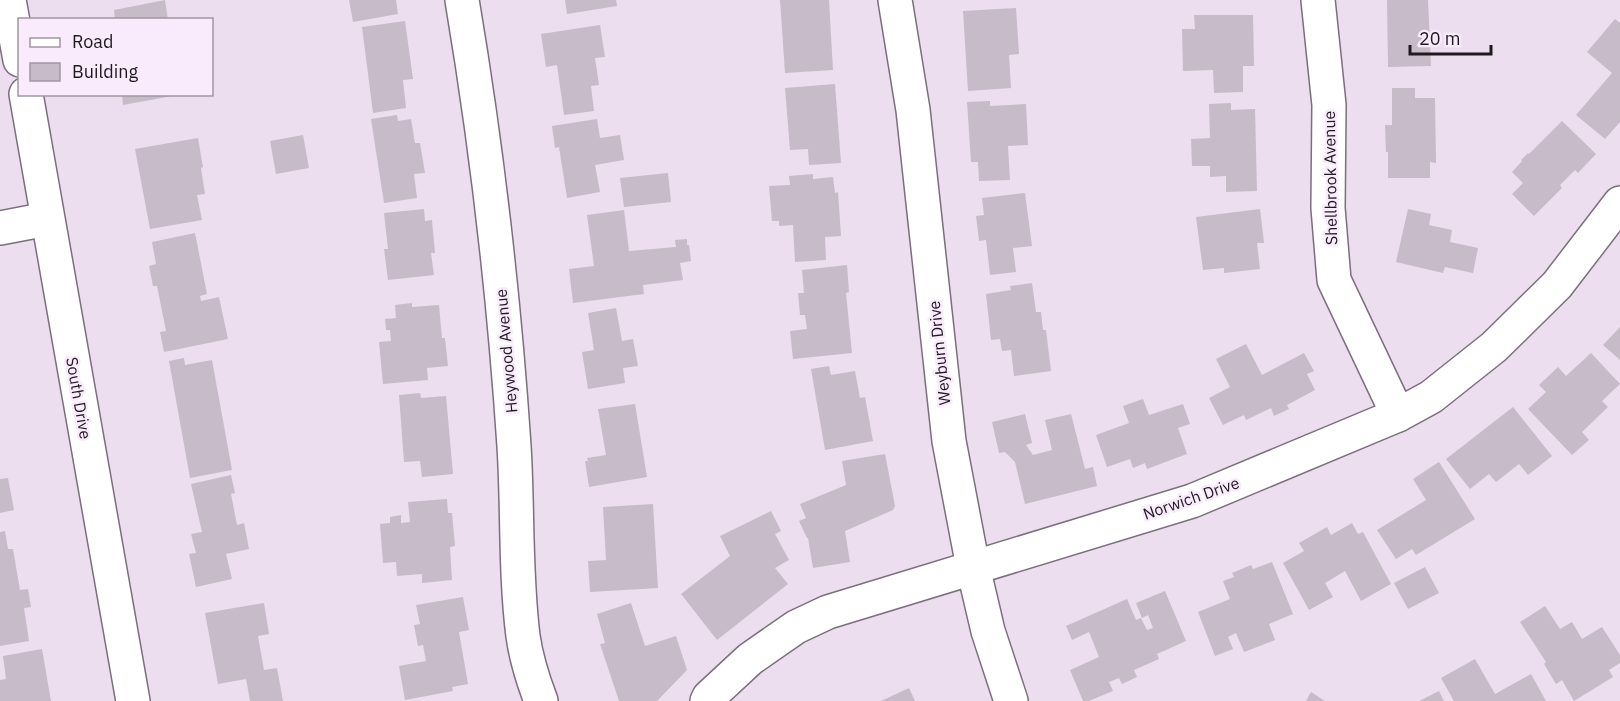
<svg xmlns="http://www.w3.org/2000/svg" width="1620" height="701" viewBox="0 0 1620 701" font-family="'IBM Plex Sans',sans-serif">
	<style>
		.building { fill: #c7bac9 }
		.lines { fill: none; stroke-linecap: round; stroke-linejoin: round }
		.minor-casing { stroke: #7b6f7d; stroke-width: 36 }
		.minor { stroke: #fff; stroke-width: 33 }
		.labels { text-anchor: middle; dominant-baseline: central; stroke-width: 5; stroke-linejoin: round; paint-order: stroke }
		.street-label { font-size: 16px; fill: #1e191f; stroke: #f9ebfb }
	</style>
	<rect width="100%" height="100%" fill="#ecdeee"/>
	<g class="building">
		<polygon points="165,0 168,20 115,20 114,10"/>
		<polygon points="349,0 396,0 398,14 353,22"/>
		<polygon points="565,0 616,0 617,6 567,14"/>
		<polygon points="780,0 829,0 833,70 785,73"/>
		<polygon points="1387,0 1428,0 1431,66 1388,67"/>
		<polygon points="1016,8 1019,54 1009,55 1011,88 968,91 963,11"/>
		<polygon points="1194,15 1253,15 1254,66 1243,66 1243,92 1214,93 1213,70 1183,71 1182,29 1195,29"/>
		<polygon points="1615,19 1620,23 1620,122 1605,139 1576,115 1612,73 1587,52"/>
		<polygon points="405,21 413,79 403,80 406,108 373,113 362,27"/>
		<polygon points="600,25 605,57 595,58 599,85 591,86 594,111 564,115 557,65 546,67 541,34"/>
		<polygon points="835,84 841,163 809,165 808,149 790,150 785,88"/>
		<polygon points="1392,88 1415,88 1415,98 1435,98 1436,163 1430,162 1430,178 1388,178 1388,152 1386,152 1385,125 1392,125"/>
		<polygon points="122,94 172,94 172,96 123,105"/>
		<polygon points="990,101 990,106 1026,104 1028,145 1008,146 1010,180 979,181 978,162 971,162 967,102"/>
		<polygon points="1231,103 1231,110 1255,109 1257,191 1226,192 1226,176 1210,177 1210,166 1192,166 1191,139 1210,138 1209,104"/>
		<polygon points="397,115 398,121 411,119 415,143 420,143 425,173 414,174 417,198 384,203 371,119"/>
		<polygon points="597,119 600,138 620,135 624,160 595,165 600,192 567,198 559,147 555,148 552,126"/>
		<polygon points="1562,121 1596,154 1578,173 1575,170 1560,185 1562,188 1534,216 1512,194 1523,183 1512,172 1522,161 1521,160 1528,153 1529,154"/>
		<polygon points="303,135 309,168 276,174 270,141"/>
		<polygon points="198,138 203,167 201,168 205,194 197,195 202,220 150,229 135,149"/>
		<polygon points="668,173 671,202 624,207 620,178"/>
		<polygon points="813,174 813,179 833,177 835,193 838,192 841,236 825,237 826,260 795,262 793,225 779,226 779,221 772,221 769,186 790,185 789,176"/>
		<polygon points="1025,193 1032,246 1013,248 1016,272 990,275 986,240 979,241 976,216 984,215 982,198"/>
		<polygon points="424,209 425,221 432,220 435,253 431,253 434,275 388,280 384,249 388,249 384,213"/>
		<polygon points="1260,209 1264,243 1257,243 1260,269 1224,273 1224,268 1203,270 1196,217"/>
		<polygon points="1408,209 1431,214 1429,225 1452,230 1450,242 1478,248 1473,273 1445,267 1443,273 1396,262"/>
		<polygon points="624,210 629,251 676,247 675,240 687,239 687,245 689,245 691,261 680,263 683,280 643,285 644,294 573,303 569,269 594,266 587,215"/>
		<polygon points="195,233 207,294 200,296 201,301 219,297 228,339 164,352 160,332 166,331 157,286 153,286 149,266 156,264 152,242"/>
		<polygon points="847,265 849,292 846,293 852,353 793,359 790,331 807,329 805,315 800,315 798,293 804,293 802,270"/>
		<polygon points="1032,283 1036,312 1041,312 1043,330 1046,330 1051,371 1014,376 1011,350 1002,351 1000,339 991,340 986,294 1011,290 1010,286"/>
		<polygon points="412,303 412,307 439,305 442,338 445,338 448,366 427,368 428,380 383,384 379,342 391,341 390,330 386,330 385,319 396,318 395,305"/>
		<polygon points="616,308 622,341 633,339 638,366 623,368 625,383 588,389 582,352 594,350 588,313"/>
		<polygon points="1620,327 1620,360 1603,345"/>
		<polygon points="1246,344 1262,375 1304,353 1314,371 1307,374 1315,390 1287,405 1289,409 1274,416 1271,408 1246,420 1244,415 1223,425 1209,398 1230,387 1216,359"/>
		<polygon points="1591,353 1620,384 1602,401 1608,407 1582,432 1589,440 1572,455 1528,409 1546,392 1539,385 1558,367 1566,376"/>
		<polygon points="184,358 185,365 212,360 232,470 190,478 169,361"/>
		<polygon points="829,366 831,375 855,371 860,398 865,397 873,441 825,450 811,369"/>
		<polygon points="420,393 421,398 446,396 453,474 422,477 420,461 404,462 399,395"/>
		<polygon points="1143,399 1149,415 1183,404 1190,424 1178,428 1187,454 1147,469 1145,463 1133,468 1130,459 1107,467 1096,435 1129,423 1123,406"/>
		<polygon points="635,404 647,477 589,487 585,461 588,461 587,458 606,455 598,409"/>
		<polygon points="1513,407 1552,456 1528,475 1519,464 1496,482 1489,474 1470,489 1446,459"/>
		<polygon points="1025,414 1032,443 1026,445 1033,455 1052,450 1045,420 1071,414 1085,469 1093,467 1097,486 1025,504 1015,462 1005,452 999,453 992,422"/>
		<polygon points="885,454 895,506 893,510 845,531 850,562 813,568 808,538 807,538 799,521 806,518 800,504 846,485 842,461"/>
		<polygon points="1439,462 1475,519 1416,555 1412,549 1396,559 1377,530 1426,500 1413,479"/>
		<polygon points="231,475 235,493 231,494 237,525 244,523 249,549 226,554 232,579 196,587 189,554 196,553 191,534 202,532 191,484"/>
		<polygon points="8,478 14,510 0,513 0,479"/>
		<polygon points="447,499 448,513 452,513 455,546 450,547 452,580 422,583 422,574 397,576 396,562 383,563 380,524 390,523 390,517 401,515 401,523 410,522 408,502"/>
		<polygon points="653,504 658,588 590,592 588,561 606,560 603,507"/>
		<polygon points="771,511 781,531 775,534 789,560 775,568 788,584 717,640 681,594 730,556 720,536"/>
		<polygon points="1352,523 1358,534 1363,532 1391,584 1361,601 1345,571 1325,583 1333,597 1309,610 1283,563 1304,551 1299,543 1327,527 1331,535"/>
		<polygon points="5,531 8,549 13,549 20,590 28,589 31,607 24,608 29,641 0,646 0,532"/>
		<polygon points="1272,562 1293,614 1269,624 1275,640 1244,652 1236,633 1228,637 1233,649 1215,656 1198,612 1230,599 1223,581 1234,577 1232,573 1251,565 1253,569"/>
		<polygon points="1425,567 1439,593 1408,609 1394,583"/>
		<polygon points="1165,591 1186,641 1157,654 1159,659 1134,670 1137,677 1122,684 1119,678 1109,682 1113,691 1089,701 1083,701 1070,670 1099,657 1089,632 1072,640 1066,626 1127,599 1136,620 1141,618 1147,630 1153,628 1148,615 1142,618 1136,603"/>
		<polygon points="463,597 469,630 459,632 468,684 452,687 453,691 405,700 399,666 426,661 423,645 418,646 414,625 420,624 416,605"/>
		<polygon points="264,603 269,634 258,636 264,670 277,668 283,701 250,701 246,679 218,684 205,613"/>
		<polygon points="631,603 645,646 676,636 687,670 657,701 619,701 600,644 605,643 597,614"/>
		<polygon points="1545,606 1560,629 1572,622 1582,639 1602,627 1620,655 1620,663 1609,670 1613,677 1574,701 1562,680 1556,684 1544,664 1546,662 1520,622"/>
		<polygon points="42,649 51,701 0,701 0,680 6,679 3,656"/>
		<polygon points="1475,659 1495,694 1531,674 1546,701 1454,701 1441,678"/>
		<polygon points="909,688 915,701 881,701"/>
		<polygon points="1439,691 1444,701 1419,701"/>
		<polygon points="1311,692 1325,701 1306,701"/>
	</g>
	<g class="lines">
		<g class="minor-casing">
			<g id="minor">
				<polyline points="9,0 20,60"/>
				<path d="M462 0C487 148 504 296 514 446 518 509 515 573 523 636 526 658 533 680 541 701"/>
				<polyline points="895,0 913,110 949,441 973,567 988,631 1011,701"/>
				<polyline points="1318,0 1329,105 1328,208 1334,280 1398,415"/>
				<polyline points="26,94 133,701"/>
				<polyline points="0,228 47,219"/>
				<polyline points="707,701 709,697 750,659 796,627 828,612 1192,501 1398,415 1431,397 1494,347 1557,285 1620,203"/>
			</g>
		</g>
		<use href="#minor" class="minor"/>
	</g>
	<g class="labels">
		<g class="street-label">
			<text transform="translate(1330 178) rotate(-91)">Shellbrook Avenue</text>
			<text transform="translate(506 351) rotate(-95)">Heywood Avenue</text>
			<text transform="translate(939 353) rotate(-96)">Weyburn Drive</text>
			<text transform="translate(79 398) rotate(80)">South Drive</text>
			<text transform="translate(1191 498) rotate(-19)">Norwich Drive</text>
		</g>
	</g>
	<rect x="18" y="18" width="195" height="78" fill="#f9ebfb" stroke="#a197a3" stroke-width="1.5"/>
	<rect x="30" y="38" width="30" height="9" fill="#ffffff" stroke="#a197a3" stroke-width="1.5"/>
	<text x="72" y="48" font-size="18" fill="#1e191f">Road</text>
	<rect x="30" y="63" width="30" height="18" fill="#c7bac9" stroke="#a197a3" stroke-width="1.5"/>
	<text x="72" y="78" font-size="18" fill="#1e191f">Building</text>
	<path d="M1410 45v9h81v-9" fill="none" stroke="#1e191f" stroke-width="3"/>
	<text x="1419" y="45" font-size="18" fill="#1e191f" stroke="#f9ebfb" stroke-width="4.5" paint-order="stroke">20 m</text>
</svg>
